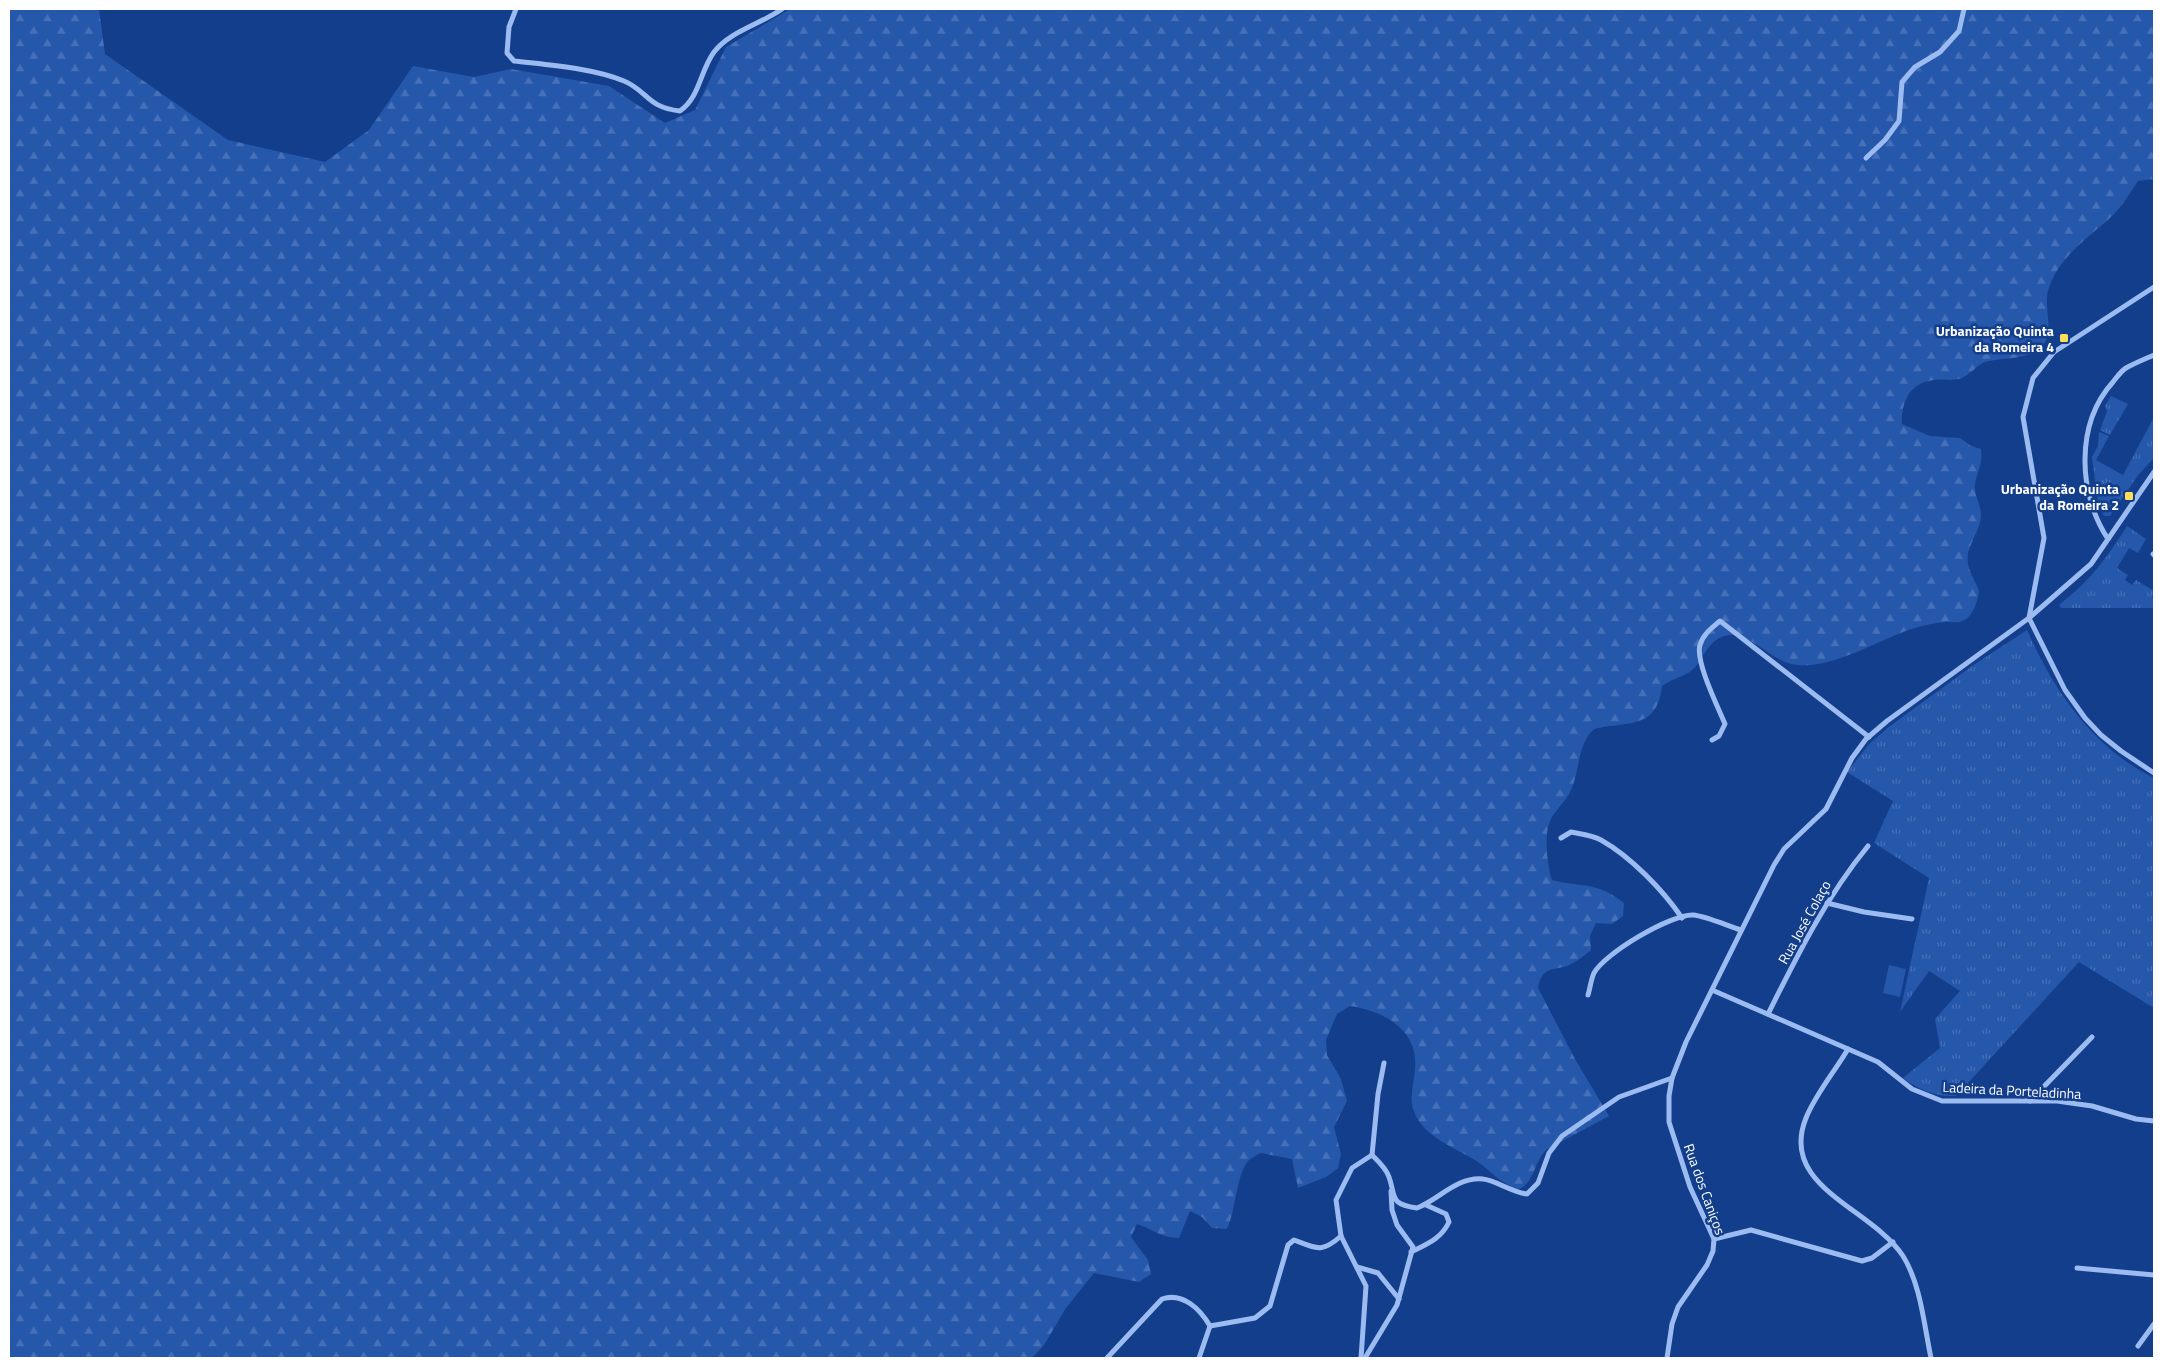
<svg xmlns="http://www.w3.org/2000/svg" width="2163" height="1367" viewBox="0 0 2163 1367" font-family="'Titillium Web',sans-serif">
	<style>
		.grass { fill: url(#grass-tufts) }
		.forest { fill: url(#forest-firs) }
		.park { fill: #2557ab }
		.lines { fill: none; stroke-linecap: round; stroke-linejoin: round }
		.street { stroke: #9bbbf1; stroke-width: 5 }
		.poi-dot { fill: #ffdc5a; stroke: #133e8c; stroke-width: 2 }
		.labels { text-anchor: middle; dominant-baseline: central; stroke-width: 5; stroke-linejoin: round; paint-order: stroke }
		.poi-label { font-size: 14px; font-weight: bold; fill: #fff; stroke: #133e8c; text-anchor: end }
		.street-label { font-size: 14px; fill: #fff; stroke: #133e8c }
	</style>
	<defs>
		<pattern id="grass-tufts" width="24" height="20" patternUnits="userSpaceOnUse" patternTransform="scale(1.25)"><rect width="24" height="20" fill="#2557ab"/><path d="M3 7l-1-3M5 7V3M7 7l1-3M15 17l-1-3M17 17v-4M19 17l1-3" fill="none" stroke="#4670b8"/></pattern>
		<pattern id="forest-firs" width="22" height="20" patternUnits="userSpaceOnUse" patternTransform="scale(1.25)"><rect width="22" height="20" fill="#2557ab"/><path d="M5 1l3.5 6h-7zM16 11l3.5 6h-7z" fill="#4670b8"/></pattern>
	</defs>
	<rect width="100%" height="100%" fill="#133e8c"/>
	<g class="grass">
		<polygon points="2111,396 2128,404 2110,435 2100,430 2107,411 2105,406"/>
		<polygon points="2153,419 2154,458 2139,474 2110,516 2104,516 2098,503 2092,457 2098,446 2099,432 2109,436 2096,460 2123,475"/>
		<path d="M2127 526 2146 539 2138 553 2129 548 2117 568 2128 575 2125 580 2132 585 2136 580 2154 591 2152 598 2154 599V608H2061L2059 605C2091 580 2105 560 2127 526Z"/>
		<path d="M2027 630C2054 691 2093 748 2154 778V1008L2079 962 1956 1096C1936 1097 1919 1090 1903 1078L1940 1048 1935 1019 1960 991 1929 971 1900 1012 1929 878 1874 843 1893 801 1847 772 1870 743 1890 726 1975 664Z"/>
	</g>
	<path class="forest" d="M9 9H99L105 54 228 140 325 162 369 130 413 66 474 77 511 69 609 86 665 123 695 110 726 47 790 9H2154V179L2138 181C2130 193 2123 205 2113 215 2089 238 2058 256 2048 291 2043 309 2057 336 2039 349 2022 362 1994 356 1981 364 1973 369 1969 376 1959 379 1950 381 1939 378 1929 381 1908 385 1901 405 1902 424L1930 436 1960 438 1971 446 1981 449C1983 467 1977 469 1975 485 1974 495 1981 505 1981 515 1981 532 1965 546 1968 563 1969 572 1976 582 1979 591 1977 603 1973 618 1960 622 1956 623 1949 621 1945 622 1935 623 1924 625 1915 628 1880 638 1825 675 1788 663 1772 658 1750 636 1734 635 1705 634 1705 665 1686 674 1678 678 1671 680 1662 686 1658 720 1641 723 1610 726 1604 727 1596 727 1592 731 1579 744 1579 769 1573 785 1569 798 1559 806 1552 817 1543 831 1547 865 1552 880 1584 888 1596 881 1624 903L1623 916 1612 924 1596 923 1590 936 1591 950C1584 956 1576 962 1567 966 1550 971 1542 967 1538 988L1575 1059 1609 1116 1546 1150C1534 1162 1535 1182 1519 1189 1499 1184 1491 1170 1475 1160 1455 1148 1425 1137 1415 1114 1408 1099 1414 1085 1415 1069 1419 1030 1384 1011 1350 1006L1337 1014 1326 1040 1327 1055 1341 1079 1347 1101 1334 1127 1341 1154 1338 1168 1326 1177 1298 1188 1292 1159 1261 1153C1257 1155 1251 1158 1248 1161 1236 1176 1236 1210 1227 1229L1212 1228 1202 1217 1190 1211 1179 1238C1161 1238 1153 1229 1137 1224L1131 1237 1148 1260 1151 1274 1139 1282 1094 1273 1066 1308 1044 1345 1032 1358H9Z"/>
	<polygon class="park" points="1889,965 1906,969 1900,997 1883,993"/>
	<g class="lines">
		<g class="street">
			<path d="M516 9 509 27 507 53 514 61C548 65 592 68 624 81 648 91 646 107 680 111 700 97 700 71 714 52 730 31 761 24 782 9"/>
			<polyline points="1866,158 1885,140 1899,121 1902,82 1915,67 1940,52 1959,31 1964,9"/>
			<polyline points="2154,287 2054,352 2033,378 2023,417 2044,538 2029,618 2065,690 2085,718 2101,735 2121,751 2154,773"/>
			<path d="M2108 539C2078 494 2075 424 2113 382 2117 377 2121 371 2126 368 2135 363 2145 359 2154 355"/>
			<polyline points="2153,554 2154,555"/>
			<path d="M1712 740 1719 736 1725 724C1718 707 1695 661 1700 645 1703 634 1712 628 1720 621L1869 737"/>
			<path d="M1561 838 1571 832C1581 834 1592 835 1601 840 1631 857 1663 890 1682 918"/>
			<polyline points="1827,903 1864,912 1912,919"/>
			<polyline points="1712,990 1878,1062 1912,1089 1942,1101 2057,1101 2092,1106 2136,1119 2154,1121"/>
			<path d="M1588 995C1590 989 1591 979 1594 973 1605 953 1671 914 1693 915 1706 916 1728 926 1741 930"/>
			<path d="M1768 1014C1797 956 1826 897 1868 846"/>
			<path d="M1848 1049C1835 1071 1815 1095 1806 1118 1778 1187 1872 1208 1903 1256 1921 1285 1924 1325 1931 1358"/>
			<polyline points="2030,1101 2092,1037"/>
			<polyline points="1372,1155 1378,1094 1384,1063"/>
			<polyline points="1714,1239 1751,1230 1862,1261 1872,1258 1893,1242"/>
			<path d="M1411 1252C1427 1244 1441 1239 1449 1222L1446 1214 1426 1205"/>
			<polyline points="1357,1267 1378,1273 1399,1299"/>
			<polyline points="2077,1268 2154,1275"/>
			<polyline points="2138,1346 2154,1324"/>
			<path d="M1107 1358 1162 1299C1183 1292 1200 1309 1210 1326"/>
			<path d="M1199 1358 1210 1326 1255 1318 1270 1306 1288 1245 1294 1240C1317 1249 1322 1253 1341 1236"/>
			<path d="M1361 1358 1366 1286 1341 1236 1336 1200 1352 1168 1372 1155C1378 1161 1386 1168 1389 1177 1396 1197 1389 1204 1417 1208 1438 1200 1458 1176 1483 1179 1495 1180 1511 1192 1527 1194L1538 1183 1549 1153 1562 1136 1619 1097 1672 1078"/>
			<polyline points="1365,1358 1397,1305 1413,1247 1397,1225 1392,1210 1391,1191"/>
			<polyline points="1667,1358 1672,1324 1678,1307 1707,1265 1713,1251 1714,1239 1690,1187 1669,1122 1669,1096 1672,1078 1686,1042 1774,865 1784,849 1826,809 1852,758 1866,739 1887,721 2029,618 2091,564 2154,472"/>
		</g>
	</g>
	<g class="poi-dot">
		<rect x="2059" y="333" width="10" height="10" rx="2.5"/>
		<rect x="2124" y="491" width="10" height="10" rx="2.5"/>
	</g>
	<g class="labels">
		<g class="poi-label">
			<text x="2054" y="330">Urbanização Quinta<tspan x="2054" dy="16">da Romeira 4</tspan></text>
			<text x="2119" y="488">Urbanização Quinta<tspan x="2119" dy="16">da Romeira 2</tspan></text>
		</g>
		<g class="street-label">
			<text transform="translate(1804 922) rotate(-61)">Rua José Colaço</text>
			<text transform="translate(2012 1090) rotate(3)">Ladeira da Porteladinha</text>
			<text transform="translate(1705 1189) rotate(70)">Rua dos Caniços</text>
		</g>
	</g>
	<rect width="2163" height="1367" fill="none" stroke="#ffffff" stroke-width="20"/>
</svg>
